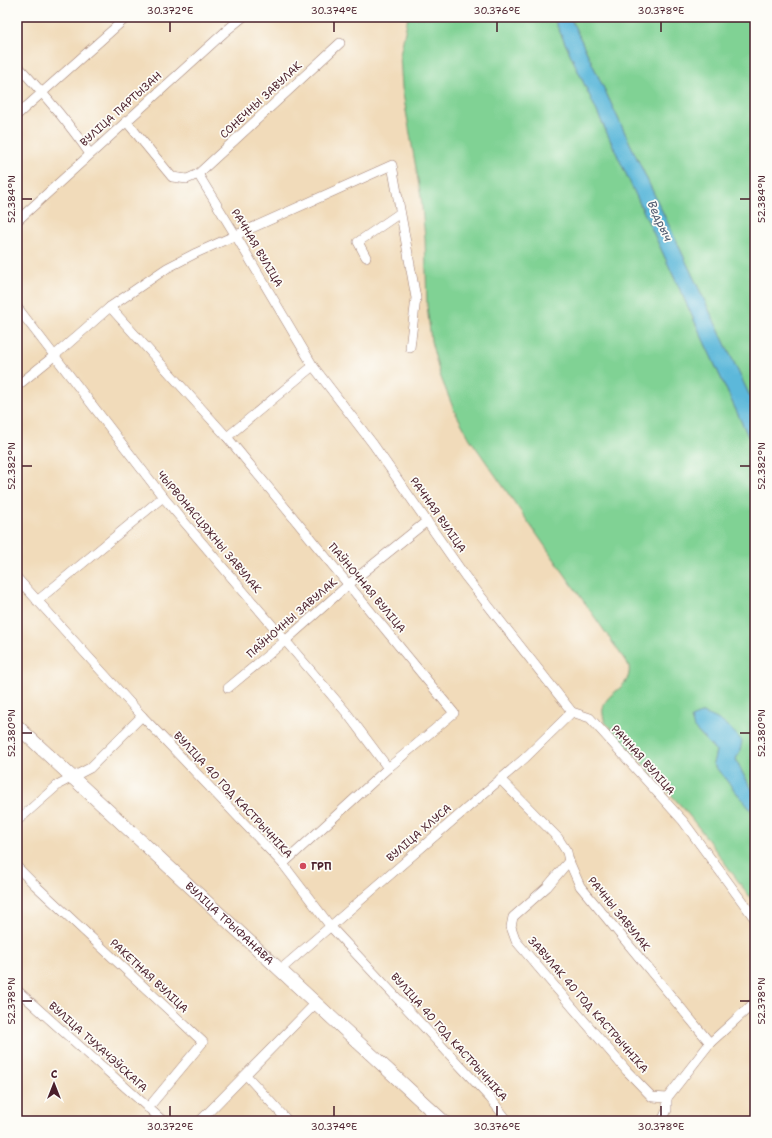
<svg xmlns="http://www.w3.org/2000/svg" width="772" height="1138" viewBox="0 0 772 1138" font-family="'Shantell Sans',sans-serif">
	<style>
		.green { fill: #80d294; stroke: #657860 }
		.water { fill: #5cb8da; stroke: #536c82 }
		.lines { fill: none; stroke-linecap: round; stroke-linejoin: round }
		.street-casing { stroke: #9e7d72; stroke-width: 10 }
		.secondary-casing { stroke: #9e7d72; stroke-width: 14 }
		.street { stroke: #fff; stroke-width: 9 }
		.secondary { stroke: #fff; stroke-width: 13 }
		.ticks { fill: none; stroke: #4a1f2b; stroke-width: 1.5 }
		.poi-dot { fill: #d1495b; stroke: #fdfcf7; stroke-width: 1.5 }
		.labels { text-anchor: middle; dominant-baseline: central; stroke-width: 3.5; stroke-linejoin: round; paint-order: stroke }
		.street-label { font-size: 11px; fill: #4a1f2b; stroke: #fdfcf7 }
		.poi-label { font-size: 11px; font-weight: bold; fill: #4a1f2b; stroke: #fdfcf7; text-anchor: start }
		.water-label { font-size: 12px; font-style: italic; fill: #515c71; stroke: #fdfcf7 }
		.neatline { fill: none; stroke: #4a1f2b; stroke-width: 1.5 }
		.ticks-label { font-size: 10px; text-anchor: middle; fill: #4a1f2b }
	</style>
	<rect width="100%" height="100%" fill="#fdfcf7"/>
	<filter id="ink" filterUnits="userSpaceOnUse"><feTurbulence type="fractalNoise" baseFrequency=".025" numOctaves="2"/><feDisplacementMap in="SourceGraphic" scale="8" xChannelSelector="R" yChannelSelector="G"/><feConvolveMatrix kernelMatrix="1 2 1 2 8 2 1 2 1" color-interpolation-filters="sRGB"/></filter>
	<filter id="wash" filterUnits="userSpaceOnUse"><feTurbulence type="fractalNoise" baseFrequency=".012" numOctaves="4" result="noise"/><feDisplacementMap in="SourceGraphic" scale="16" xChannelSelector="R" yChannelSelector="G"/><feGaussianBlur stdDeviation="0.9" result="paint"/><feColorMatrix in="noise" values="0 0 0 0 0 0 0 0 0 0 0 0 0 0 0 0 0 1.4 0 .05"/><feComposite in="paint" operator="in"/></filter>
	<g filter="url(#wash)">
		<rect width="100%" height="100%" fill="#f1dbba"/>
		<g class="green">
			<path d="M408 17H553L755 451V794L743 774 736 759 740 751 694 728 716 751 713 764 755 815V904L703 833 684 809 605 722C593 691 633 694 629 666L470 439 454 410 440 375 431 341 427 305 425 238 421 197 402 88 400 55Z"/>
			<polygon points="570,17 755,17 755,407"/>
		</g>
		<g class="water">
			<polygon points="553,17 570,17 755,407 755,451"/>
			<path d="M703 713C721 719 730 727 742 741L740 751 736 759 743 774 755 794V815L713 764 716 751 694 728 691 718Z"/>
		</g>
	</g>
	<g filter="url(#ink)">
		<g class="lines">
			<g class="street-casing">
				<g id="street">
					<path d="M17 65C43 93 68 122 90 154"/>
					<polyline points="17,115 127,17"/>
					<polyline points="126,121 172,177 187,179 198,174 236,236 313,366 373,444 465,576 572,712 590,718 683,821 755,919"/>
					<polyline points="198,174 340,43"/>
					<polyline points="17,221 227,30 243,17"/>
					<polyline points="366,257 358,242 400,213"/>
					<polyline points="17,307 163,497 346,712 388,768"/>
					<polyline points="110,307 227,437 454,713 388,768 283,864"/>
					<polyline points="17,386 54,356 110,307 167,268 196,253 392,165 416,298 410,348"/>
					<polyline points="227,437 313,366"/>
					<polyline points="17,578 142,716 283,864 331,927 490,1098 508,1121"/>
					<polyline points="37,601 163,497"/>
					<polyline points="228,688 285,641 349,584 427,521"/>
					<polyline points="500,779 558,838 567,852 569,861 580,886 710,1043"/>
					<polyline points="17,821 59,784 90,768 142,716"/>
					<polyline points="569,861 547,887 513,917 511,927 516,941 627,1071 652,1097 667,1098 710,1043 755,1002"/>
					<polyline points="17,867 35,885 203,1042 148,1108"/>
					<polyline points="280,970 525,758 572,712"/>
					<polyline points="17,990 163,1121"/>
					<polyline points="246,1075 288,1121"/>
					<polyline points="200,1121 316,1003"/>
					<polyline points="662,1121 667,1110 667,1098"/>
				</g>
			</g>
			<g class="secondary-casing">
				<g id="secondary">
					<path id="s1" d="M17 726 443 1121"/>
				</g>
			</g>
			<use href="#street" class="street"/>
			<use href="#secondary" class="secondary"/>
		</g>
	</g>
	<path class="ticks" d="M170 22V32M334 22V32M497 22V32M661 22V32M22 199H32M740 199H750M22 466H32M740 466H750M22 733H32M740 733H750M22 1001H32M740 1001H750M170 1106V1116M334 1106V1116M497 1106V1116M661 1106V1116"/>
	<circle class="poi-dot" cx="303" cy="866" r="4"/>
	<g class="labels">
		<g class="street-label">
			<text transform="translate(261 100) rotate(-43)">СОНЕЧНЫ ЗАВУЛАК</text>
			<text transform="translate(121 109) rotate(-42)">ВУЛІЦА ПАРТЫЗАН</text>
			<text transform="translate(257 248) rotate(59)">РАЧНАЯ ВУЛІЦА</text>
			<text transform="translate(438 515) rotate(55)">РАЧНАЯ ВУЛІЦА</text>
			<text transform="translate(209 532) rotate(50)">ЧЫРВОНАСЦЯЖНЫ ЗАВУЛАК</text>
			<text transform="translate(367 588) rotate(50)">ПАЎНОЧНАЯ ВУЛІЦА</text>
			<text transform="translate(292 618) rotate(-41)">ПАЎНОЧНЫ ЗАВУЛАК</text>
			<text transform="translate(643 760) rotate(48)">РАЧНАЯ ВУЛІЦА</text>
			<text transform="translate(233 795) rotate(47)">ВУЛІЦА 40 ГОД КАСТРЫЧНІКА</text>
			<text transform="translate(419 833) rotate(-41)">ВУЛІЦА ХЛУСА</text>
			<text transform="translate(619 914) rotate(51)">РАЧНЫ ЗАВУЛАК</text>
			<text stroke="none"><textPath href="#s1" startOffset="290">ВУЛІЦА ТРЫФАНАВА</textPath></text>
			<text transform="translate(149 976) rotate(43)">РАКЕТНАЯ ВУЛІЦА</text>
			<text transform="translate(588 1005) rotate(49)">ЗАВУЛАК 40 ГОД КАСТРЫЧНІКА</text>
			<text transform="translate(449 1037) rotate(48)">ВУЛІЦА 40 ГОД КАСТРЫЧНІКА</text>
			<text transform="translate(98 1047) rotate(42)">ВУЛІЦА ТУХАЧЭЎСКАГА</text>
		</g>
		<g class="poi-label">
			<text x="311" y="866">ГРП</text>
		</g>
		<g class="water-label">
			<text transform="translate(660 221) rotate(65)">Ведрыч</text>
		</g>
	</g>
	<rect width="772" height="1138" fill="none" stroke="#fdfcf7" stroke-width="44"/>
	<g transform="translate(54 1084)" stroke="#fdfcf7" stroke-width="3" paint-order="stroke">
	<path d="M0-3L7 15L0 10L-7 15Z" fill="#4a1f2b"/>
	<text y="-6" font-size="11" font-weight="bold" text-anchor="middle" fill="#4a1f2b">С</text>
	</g>
	<rect x="22" y="22" width="728" height="1094" class="neatline"/>
	<g class="ticks-label">
		<text x="170" y="14">30.372°E</text>
		<text x="334" y="14">30.374°E</text>
		<text x="497" y="14">30.376°E</text>
		<text x="661" y="14">30.378°E</text>
		<text transform="translate(11 199) rotate(-90)" y="4">52.384°N</text>
		<text transform="translate(761 199) rotate(-90)" y="4">52.384°N</text>
		<text transform="translate(11 466) rotate(-90)" y="4">52.382°N</text>
		<text transform="translate(761 466) rotate(-90)" y="4">52.382°N</text>
		<text transform="translate(11 733) rotate(-90)" y="4">52.380°N</text>
		<text transform="translate(761 733) rotate(-90)" y="4">52.380°N</text>
		<text transform="translate(11 1001) rotate(-90)" y="4">52.378°N</text>
		<text transform="translate(761 1001) rotate(-90)" y="4">52.378°N</text>
		<text x="170" y="1130">30.372°E</text>
		<text x="334" y="1130">30.374°E</text>
		<text x="497" y="1130">30.376°E</text>
		<text x="661" y="1130">30.378°E</text>
	</g>
</svg>
